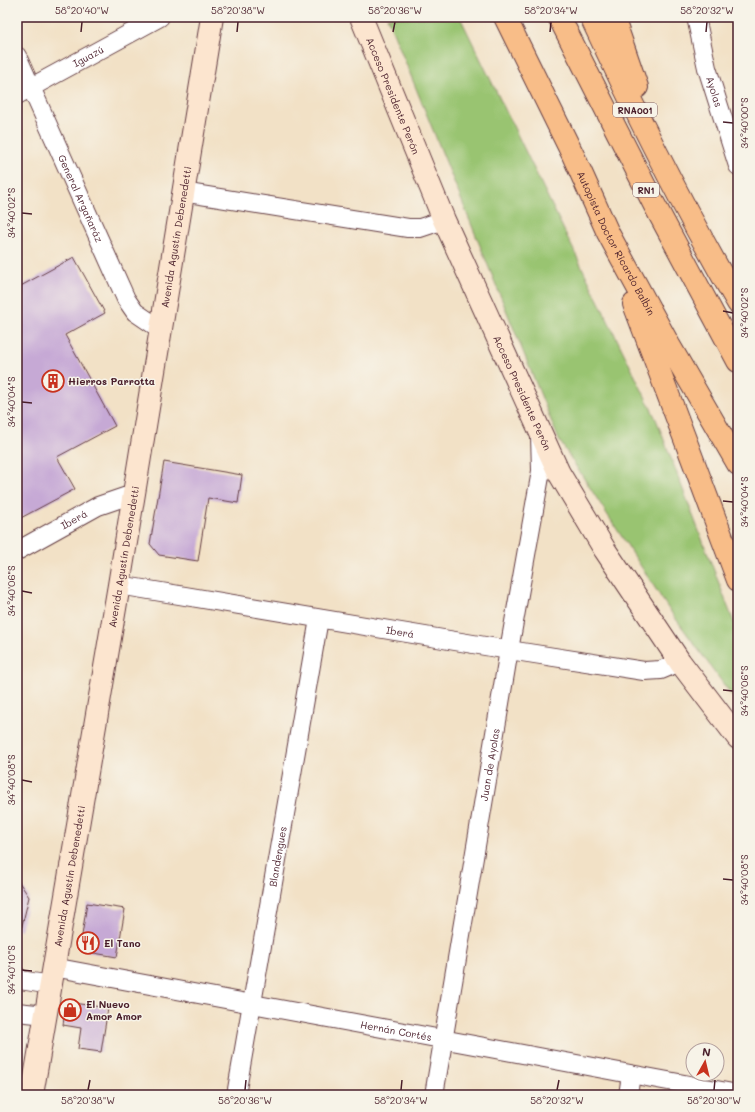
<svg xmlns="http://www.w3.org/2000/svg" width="755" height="1112" viewBox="0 0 755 1112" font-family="Mali,sans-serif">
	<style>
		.green { fill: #99c471; stroke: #72724e }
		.building { fill: #c6a9d5 }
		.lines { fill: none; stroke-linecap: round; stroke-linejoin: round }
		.minor-casing { stroke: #633c42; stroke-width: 20 }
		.secondary-casing { stroke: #633c42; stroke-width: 24 }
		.motorway-casing { stroke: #633c42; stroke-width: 24 }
		.minor { stroke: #fff; stroke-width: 18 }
		.secondary { stroke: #fce5cf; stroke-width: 22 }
		.motorway { stroke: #f8bd88; stroke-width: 22 }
		.ticks { fill: none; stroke: #4a1f2b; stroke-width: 1.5 }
		.labels { text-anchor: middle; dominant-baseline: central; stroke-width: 3; stroke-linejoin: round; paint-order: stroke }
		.shield { fill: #f7f3e8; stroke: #7e5f64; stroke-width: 1 }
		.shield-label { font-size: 9px; font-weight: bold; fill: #4a1f2b }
		.street-label { font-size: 10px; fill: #4a1f2b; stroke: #f7f3e8 }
		.poi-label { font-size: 10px; font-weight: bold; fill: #4a1f2b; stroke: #f7f3e8; text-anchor: start }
		.neatline { fill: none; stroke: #4a1f2b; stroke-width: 1.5 }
		.ticks-label { font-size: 10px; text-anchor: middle; fill: #4a1f2b }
	</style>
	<rect width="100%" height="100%" fill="#f7f3e8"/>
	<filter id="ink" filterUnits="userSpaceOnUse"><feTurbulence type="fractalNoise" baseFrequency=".025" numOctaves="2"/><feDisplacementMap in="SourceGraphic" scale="8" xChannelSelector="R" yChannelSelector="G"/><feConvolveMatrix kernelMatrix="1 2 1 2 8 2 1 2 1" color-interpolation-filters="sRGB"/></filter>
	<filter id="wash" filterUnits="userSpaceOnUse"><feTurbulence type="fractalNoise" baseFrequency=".012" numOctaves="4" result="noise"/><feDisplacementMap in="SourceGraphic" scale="16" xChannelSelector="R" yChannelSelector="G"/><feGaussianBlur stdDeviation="0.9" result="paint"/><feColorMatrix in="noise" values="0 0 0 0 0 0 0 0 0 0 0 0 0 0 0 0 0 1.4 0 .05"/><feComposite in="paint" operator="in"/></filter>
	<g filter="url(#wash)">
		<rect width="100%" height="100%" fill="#f2e1c6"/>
		<polygon class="green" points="387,17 460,17 656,419 738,633 738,704 668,608 559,440"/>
		<g id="blocks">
			<g class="building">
				<polygon points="74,257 105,313 65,335 115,426 57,457 75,489 17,520 17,288"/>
				<polygon points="164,462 242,475 238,503 208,498 198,561 159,555 150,544"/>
				<polygon points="17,879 29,897 21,930 17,929"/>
				<polygon points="87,903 125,909 117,957 88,952 81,942"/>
				<polygon points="66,1002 108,1008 101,1052 78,1049 81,1028 63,1025"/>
			</g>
		</g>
	</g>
	<g filter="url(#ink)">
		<use href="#blocks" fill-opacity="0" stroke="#633c42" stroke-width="1"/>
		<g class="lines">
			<g class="minor-casing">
				<g id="minor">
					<path id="s1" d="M696 17 707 68 738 166"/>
					<path id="s2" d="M17 56 126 299 135 312 160 329"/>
					<path id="s3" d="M17 95 160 17"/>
					<polyline points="182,192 408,228 420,228 444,220"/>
					<path id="s4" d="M17 551 98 506 133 494"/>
					<path id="s5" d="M119 585 509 650 644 671 661 670 680 662"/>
					<path id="s6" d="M53 967 738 1094"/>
					<polyline points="17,976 20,980 51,985"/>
					<polyline points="17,1012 46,1015"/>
					<path id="s7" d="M236 1095 319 619"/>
					<path id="s8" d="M434 1095 509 650 541 471 540 435"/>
					<polyline points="628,1095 631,1075"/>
				</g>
			</g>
			<g class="secondary-casing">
				<g id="secondary">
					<path id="s9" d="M361 17 444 220 559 473 605 550 680 662 738 738"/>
					<path id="s10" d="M32 1095 119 585 212 17"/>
				</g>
			</g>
			<g class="motorway-casing">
				<g id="motorway">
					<path id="s11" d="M505 17 573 155 608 233 669 345 738 464"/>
					<polyline points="559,17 654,204 738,361"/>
					<path d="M591 17C636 114 684 210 738 303"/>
					<polyline points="613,17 637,87"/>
					<polyline points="634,304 738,580"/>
				</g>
			</g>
			<use href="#minor" class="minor"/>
			<use href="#secondary" class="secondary"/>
			<use href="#motorway" class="motorway"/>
		</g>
	</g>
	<path class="ticks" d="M81 32 82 22M237 32 238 22M393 32 395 22M550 32 551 22M706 32 707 22M723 122 733 123M22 213 32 214M723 311 733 313M22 402 32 403M723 501 733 502M22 591 32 593M723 690 733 691M22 780 32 782M723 879 733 880M22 970 32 971M88 1090 90 1080M245 1090 246 1080M401 1090 402 1080M557 1090 559 1080M714 1090 715 1080"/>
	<defs>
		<g id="building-ring" transform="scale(1.15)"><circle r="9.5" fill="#f7f3e8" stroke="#c8321e" stroke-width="1.5"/><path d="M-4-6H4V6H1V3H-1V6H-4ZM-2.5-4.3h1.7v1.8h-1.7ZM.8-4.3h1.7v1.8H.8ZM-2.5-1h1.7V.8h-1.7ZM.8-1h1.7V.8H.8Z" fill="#c8321e"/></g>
		<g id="restaurant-ring" transform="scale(1.15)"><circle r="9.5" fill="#f7f3e8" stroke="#c8321e" stroke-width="1.5"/><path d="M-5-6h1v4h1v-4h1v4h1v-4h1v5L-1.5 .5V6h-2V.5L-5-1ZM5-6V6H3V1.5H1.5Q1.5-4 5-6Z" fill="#c8321e"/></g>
		<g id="shop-ring" transform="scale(1.15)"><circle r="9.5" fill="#f7f3e8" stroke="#c8321e" stroke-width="1.5"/><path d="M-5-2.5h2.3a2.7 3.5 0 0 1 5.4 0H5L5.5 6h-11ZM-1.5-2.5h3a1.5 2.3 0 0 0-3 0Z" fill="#c8321e"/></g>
	</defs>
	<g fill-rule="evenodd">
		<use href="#building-ring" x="53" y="381"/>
		<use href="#restaurant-ring" x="88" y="943"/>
		<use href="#shop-ring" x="70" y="1010"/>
	</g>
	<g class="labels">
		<g class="shield">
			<rect x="613" y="103" width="44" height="14" rx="3"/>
			<rect x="633" y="183" width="26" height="14" rx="3"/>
		</g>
		<g class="shield-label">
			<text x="635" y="110">RNA001</text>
			<text x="646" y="190">RN1</text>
		</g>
		<g class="street-label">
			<text stroke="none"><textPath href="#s3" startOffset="81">Iguazú</textPath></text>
			<text stroke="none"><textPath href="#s1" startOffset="77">Ayolas</textPath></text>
			<text stroke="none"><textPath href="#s9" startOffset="85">Acceso Presidente Perón</textPath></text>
			<text stroke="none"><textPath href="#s2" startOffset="156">General Argañaráz</textPath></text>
			<text stroke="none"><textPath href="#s10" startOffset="870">Avenida Agustín Debenedetti</textPath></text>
			<text stroke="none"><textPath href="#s11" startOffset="252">Autopista Doctor Ricardo Balbín</textPath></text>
			<text stroke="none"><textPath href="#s9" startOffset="409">Acceso Presidente Perón</textPath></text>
			<text stroke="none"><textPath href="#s4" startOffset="65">Iberá</textPath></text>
			<text stroke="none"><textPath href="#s10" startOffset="546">Avenida Agustín Debenedetti</textPath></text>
			<text stroke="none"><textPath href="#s5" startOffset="285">Iberá</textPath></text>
			<text stroke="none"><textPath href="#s8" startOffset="335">Juan de Ayolas</textPath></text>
			<text stroke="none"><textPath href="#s7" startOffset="242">Blandengues</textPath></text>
			<text stroke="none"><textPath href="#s10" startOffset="222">Avenida Agustín Debenedetti</textPath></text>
			<text stroke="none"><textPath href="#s6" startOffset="349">Hernán Cortés</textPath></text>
		</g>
		<g class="poi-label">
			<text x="68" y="381">Hierros Parrotta</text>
			<text x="104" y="943">El Tano</text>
			<text x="86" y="1004">El Nuevo<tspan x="86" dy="12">Amor Amor</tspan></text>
		</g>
	</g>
	<rect width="755" height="1112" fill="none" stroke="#f7f3e8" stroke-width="44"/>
	<g transform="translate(705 1062) rotate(8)"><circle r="19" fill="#f7f3e8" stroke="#b29e9c"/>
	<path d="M0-3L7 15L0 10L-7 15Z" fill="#c8321e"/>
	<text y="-6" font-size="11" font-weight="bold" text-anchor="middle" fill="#4a1f2b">N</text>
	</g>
	<rect x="22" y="22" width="711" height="1068" class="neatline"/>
	<g class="ticks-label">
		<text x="82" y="14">58°20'40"W</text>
		<text x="238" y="14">58°20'38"W</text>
		<text x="395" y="14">58°20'36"W</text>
		<text x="551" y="14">58°20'34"W</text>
		<text x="707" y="14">58°20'32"W</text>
		<text transform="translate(744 123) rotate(-90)" y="4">34°40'00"S</text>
		<text transform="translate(11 213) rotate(-90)" y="4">34°40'02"S</text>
		<text transform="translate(744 313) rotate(-90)" y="4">34°40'02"S</text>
		<text transform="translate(11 402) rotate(-90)" y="4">34°40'04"S</text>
		<text transform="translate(744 502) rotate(-90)" y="4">34°40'04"S</text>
		<text transform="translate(11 591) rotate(-90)" y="4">34°40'06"S</text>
		<text transform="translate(744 691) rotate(-90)" y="4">34°40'06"S</text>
		<text transform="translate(11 780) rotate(-90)" y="4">34°40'08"S</text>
		<text transform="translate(744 880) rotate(-90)" y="4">34°40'08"S</text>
		<text transform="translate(11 970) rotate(-90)" y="4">34°40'10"S</text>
		<text x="88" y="1104">58°20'38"W</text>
		<text x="245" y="1104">58°20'36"W</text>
		<text x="401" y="1104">58°20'34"W</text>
		<text x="557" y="1104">58°20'32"W</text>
		<text x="714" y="1104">58°20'30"W</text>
	</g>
</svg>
